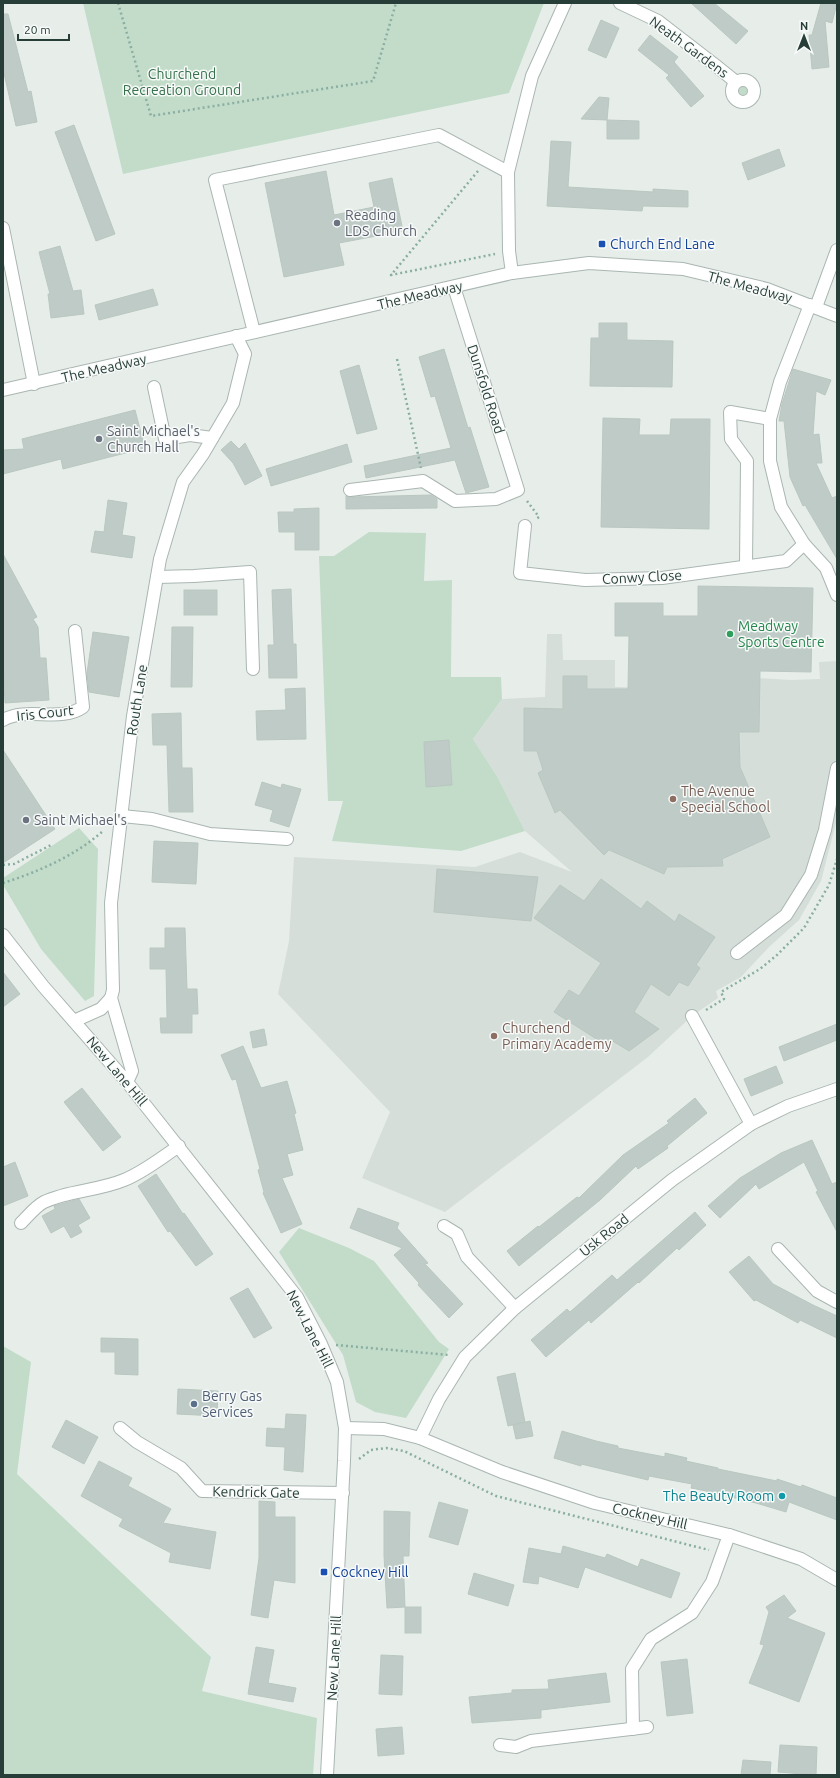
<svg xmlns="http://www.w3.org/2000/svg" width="840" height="1778" viewBox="0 0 840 1778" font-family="Ubuntu,sans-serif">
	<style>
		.built { fill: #d5ded9 }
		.green { fill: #c2dcc9 }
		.building { fill: #bfcbc6; stroke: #bac7c1 }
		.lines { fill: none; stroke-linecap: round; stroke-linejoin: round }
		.minor-casing { stroke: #aab6b1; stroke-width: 14 }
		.path { stroke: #8baea2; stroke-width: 2.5; stroke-dasharray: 2 3; stroke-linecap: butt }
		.minor { stroke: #fff; stroke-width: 12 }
		.worship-dot { fill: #6b7280; stroke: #f7faf9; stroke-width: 1.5 }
		.transit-dot { fill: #1a4fb4; stroke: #f7faf9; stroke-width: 1.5 }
		.leisure-dot { fill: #2e9e5b; stroke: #f7faf9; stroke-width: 1.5 }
		.education-dot { fill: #8d6e63; stroke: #f7faf9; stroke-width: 1.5 }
		.service-dot { fill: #5c6f8a; stroke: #f7faf9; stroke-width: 1.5 }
		.culture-dot { fill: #0f9aa8; stroke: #f7faf9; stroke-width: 1.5 }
		.labels { text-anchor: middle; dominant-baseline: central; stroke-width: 3; stroke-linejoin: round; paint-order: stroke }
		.street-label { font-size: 14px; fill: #273e38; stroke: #f7faf9 }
		.park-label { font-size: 14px; fill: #36714b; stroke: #f7faf9 }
		.worship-label { font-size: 14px; fill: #5b616d; stroke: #f7faf9; text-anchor: start }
		.transit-label { font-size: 14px; fill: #164399; stroke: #f7faf9; text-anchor: start }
		.leisure-label { font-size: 14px; fill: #27864d; stroke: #f7faf9; text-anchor: start }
		.education-label { font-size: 14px; fill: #785e54; stroke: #f7faf9; text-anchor: start }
		.service-label { font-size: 14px; fill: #4e5e75; stroke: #f7faf9; text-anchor: start }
		.culture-label { font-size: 14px; fill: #0d838f; stroke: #f7faf9; text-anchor: end }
	</style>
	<rect width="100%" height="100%" fill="#e7eeea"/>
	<polygon class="built" points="547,634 562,634 563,660 615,660 615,687 713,689 720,676 791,680 820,679 819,662 837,661 837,819 821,881 799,920 769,947 741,977 716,991 718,998 692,1016 648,1057 445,1212 362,1178 390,1112 278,994 289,941 294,857 475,867 520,852 572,872 525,831 498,778 473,739 502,699 545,697"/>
	<g class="green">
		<polygon points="83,3 544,3 509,93 123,174"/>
		<circle cx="744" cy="91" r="11"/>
		<polygon points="369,532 426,533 424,581 452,580 451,677 501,677 502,699 473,739 498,778 525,831 461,851 332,841 343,801 328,801 319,556 334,556"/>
		<polygon points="79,828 98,849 94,996 85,1001 41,949 3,885 3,878"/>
		<polygon points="299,1228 349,1248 374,1261 439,1342 449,1349 406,1418 375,1412 356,1402 343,1355 279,1252"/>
		<polygon points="3,1346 31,1362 17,1474 211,1657 202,1691 317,1718 313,1775 3,1775"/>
	</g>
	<g class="building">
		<polygon points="691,3 714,3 748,31 736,44"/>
		<polygon points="821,3 837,3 832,23 825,21 829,67 812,69 809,35 812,35"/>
		<polygon points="3,14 8,14 28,92 31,91 37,122 16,126 3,69"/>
		<polygon points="601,20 619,28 606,58 588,50"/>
		<polygon points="650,35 678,57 674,62 704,96 691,107 666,78 669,75 638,50"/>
		<polygon points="599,97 609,98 607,120 581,119"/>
		<polygon points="607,120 639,121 639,139 607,139"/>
		<polygon points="74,125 115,234 96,241 55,132"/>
		<polygon points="551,141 571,142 568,187 653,192 653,189 688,191 688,207 643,206 642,211 547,206"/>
		<polygon points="779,149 785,166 748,180 742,163"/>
		<polygon points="326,171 334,215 374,207 369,183 392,178 403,231 339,243 344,265 284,277 265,183"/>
		<polygon points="60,246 73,291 81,290 84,314 51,318 48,294 50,294 39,252"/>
		<polygon points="153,289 158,305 99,320 95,305"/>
		<polygon points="599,323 627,323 627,340 673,341 672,387 590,386 591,338 599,338"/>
		<polygon points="444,349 468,428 470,427 489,487 466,493 455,460 366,478 364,466 451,448 435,396 431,397 419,357"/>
		<polygon points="359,365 377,429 357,434 340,371"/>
		<polygon points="793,369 831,380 825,395 816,391 813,435 819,434 822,463 816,463 832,498 837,496 837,559 805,505 803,506 790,477 784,421 779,421 782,404"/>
		<polygon points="135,410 145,448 63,469 61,459 3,474 3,450 24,449 22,439"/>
		<polygon points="603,418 640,419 639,435 670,435 671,419 710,419 709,529 601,527"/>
		<polygon points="231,441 239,449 245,443 262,476 245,485 233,463 221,450"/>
		<polygon points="347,444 352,462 271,486 266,469"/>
		<polygon points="431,495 437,499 437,508 346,509 346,496 351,497"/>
		<polygon points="108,500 127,503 122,535 135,537 132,558 91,552 95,531 104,532"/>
		<polygon points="319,508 319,550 295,550 295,532 279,532 278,512 294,512 294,509"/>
		<polygon points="3,554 37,617 33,619 38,627 40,658 46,658 49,700 5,703 3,664"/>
		<polygon points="698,586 813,588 811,672 760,671 759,732 739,732 740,767 770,837 722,859 723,866 667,867 664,874 609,850 604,855 560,810 555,813 538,773 543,770 537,751 524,751 524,708 563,709 563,676 587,676 587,689 628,689 629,636 615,636 615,603 663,603 663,616 698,616"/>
		<polygon points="291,589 293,644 296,644 297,678 269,678 268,645 274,645 272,590"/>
		<rect x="184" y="590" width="33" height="25"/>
		<polygon points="172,627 193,627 192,687 171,687"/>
		<polygon points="93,632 129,637 119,697 89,692 87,673"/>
		<polygon points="305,688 306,739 257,740 256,711 286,710 285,689"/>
		<polygon points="181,713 182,768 192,768 193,812 169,812 167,745 153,745 152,714"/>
		<polygon points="449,740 452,785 426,787 424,742"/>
		<polygon points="3,750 55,829 3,863"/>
		<polygon points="262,782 281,788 282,784 301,789 289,827 270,821 273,810 255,805"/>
		<polygon points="154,841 198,843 196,884 152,882"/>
		<polygon points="437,869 538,877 531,921 434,912"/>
		<polygon points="601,879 641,909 647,901 675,922 679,914 715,937 696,965 700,968 688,986 679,982 669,996 651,984 634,1012 659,1029 629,1051 611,1040 606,1045 554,1012 569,990 579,996 601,963 534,918 560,885 584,901"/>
		<polygon points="165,928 185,928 187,989 197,989 198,1014 192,1014 192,1033 161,1033 160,1018 167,1018 166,969 150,969 150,948 165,948"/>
		<polygon points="3,972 20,994 3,1007"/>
		<polygon points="837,1024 837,1040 784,1061 779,1047"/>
		<polygon points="264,1029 267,1045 253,1048 250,1032"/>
		<polygon points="243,1046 261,1088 287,1081 296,1113 294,1114 303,1150 287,1154 293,1175 282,1178 302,1224 281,1233 263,1193 264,1192 258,1170 260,1169 236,1079 232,1080 221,1055"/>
		<polygon points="776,1066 783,1083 751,1096 744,1079"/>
		<polygon points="82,1088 121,1137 103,1151 64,1102"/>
		<polygon points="695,1098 707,1113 667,1146 668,1148 638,1169 636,1166 600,1200 519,1266 507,1251 538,1226 539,1227 577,1197 579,1198 623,1155 669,1123 667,1121"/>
		<polygon points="812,1140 832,1184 837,1182 837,1232 816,1192 818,1191 804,1162 759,1189 756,1184 720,1218 708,1206 740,1178 781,1153"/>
		<polygon points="15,1162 28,1196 3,1206 3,1167"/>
		<polygon points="156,1174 183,1214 184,1213 213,1254 196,1266 170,1231 168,1232 138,1186"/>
		<polygon points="79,1199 90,1218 78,1225 82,1232 71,1238 64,1226 51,1233 42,1216 55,1209 54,1206"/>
		<polygon points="358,1208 399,1223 397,1228 428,1263 425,1264 463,1304 449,1318 418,1285 419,1283 394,1255 402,1248 350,1228"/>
		<polygon points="695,1212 706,1225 679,1250 677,1248 639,1283 638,1282 591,1323 589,1320 546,1357 531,1340 567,1309 570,1312 612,1275 617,1280"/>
		<polygon points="749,1256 773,1284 813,1305 837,1316 837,1338 800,1320 798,1323 756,1300 754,1301 729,1272"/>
		<polygon points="248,1288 272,1328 254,1338 230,1298"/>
		<polygon points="101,1338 138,1339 138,1375 115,1374 115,1352 101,1352"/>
		<polygon points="515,1373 525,1422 508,1426 497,1377"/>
		<polygon points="178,1389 218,1391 217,1416 177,1414"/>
		<polygon points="286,1414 306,1415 303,1472 284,1470 285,1447 266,1446 267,1428 285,1429"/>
		<polygon points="66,1420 98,1437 84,1464 52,1447"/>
		<polygon points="530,1421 533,1436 516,1439 513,1425"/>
		<polygon points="562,1431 596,1441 618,1446 618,1448 665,1457 665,1453 687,1458 686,1461 718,1468 718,1469 777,1481 777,1479 801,1487 802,1485 837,1498 837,1520 789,1502 786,1512 756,1503 731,1497 732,1496 691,1488 692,1484 649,1476 648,1480 581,1464 581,1466 554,1458"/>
		<polygon points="99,1461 132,1478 128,1486 171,1509 163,1523 216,1532 210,1569 169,1562 171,1553 119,1526 123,1519 81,1496"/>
		<polygon points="259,1501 275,1502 275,1517 295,1517 295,1583 274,1580 268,1618 251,1615 259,1558"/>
		<polygon points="439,1502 468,1510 458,1545 429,1537"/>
		<polygon points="384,1511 410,1512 409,1556 403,1556 405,1607 387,1608 384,1555"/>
		<polygon points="563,1546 605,1558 607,1554 638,1567 641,1559 680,1573 671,1598 585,1567 578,1588 539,1576 538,1584 523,1582 529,1548 561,1554"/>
		<polygon points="474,1573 514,1585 508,1606 468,1594"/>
		<polygon points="784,1595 796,1611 787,1618 825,1633 799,1702 749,1683 764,1645 760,1644 769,1612 766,1607"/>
		<rect x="405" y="1607" width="16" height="26"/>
		<polygon points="256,1647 274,1650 268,1683 296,1688 293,1702 248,1694"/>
		<polygon points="381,1655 403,1656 402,1695 379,1694"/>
		<polygon points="687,1659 693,1713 667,1716 661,1662"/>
		<polygon points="606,1673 610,1702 541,1710 541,1718 472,1723 469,1697 512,1693 512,1690 549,1689 548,1680"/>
		<polygon points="402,1727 404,1754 378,1756 376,1729"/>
		<polygon points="780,1745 817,1747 816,1775 778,1772"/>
		<polygon points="743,1760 771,1762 770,1775 741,1775"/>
	</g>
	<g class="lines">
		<g class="minor-casing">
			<g id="minor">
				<polyline points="620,3 658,21 715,65 736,82"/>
				<circle cx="743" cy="91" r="11"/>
				<polyline points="3,228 34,384"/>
				<polyline points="512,273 509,251 508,172 532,76 565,3"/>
				<polyline points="810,305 780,382 770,419 770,461 781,507 804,544 826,568 837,595"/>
				<polyline points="816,307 837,250"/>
				<polyline points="254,332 215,180 439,135 508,172"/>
				<polyline points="154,387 165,439 190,435 212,438"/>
				<polyline points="3,390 512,273 589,263 683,269 767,289 837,316"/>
				<polyline points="350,490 423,481 455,501 496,499 518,490 454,287"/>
				<polyline points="525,526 520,573 585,580 662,578 786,561 804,544"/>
				<polyline points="746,566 747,461 731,439 730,412 770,419"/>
				<polyline points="157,577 194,576 250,572 253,669"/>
				<path d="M3 720C28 706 60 723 83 707L75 631"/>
				<polyline points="122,816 152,819 210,834 287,839"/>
				<polyline points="3,935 43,986 127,1082 297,1297 321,1344 337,1382 345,1428 344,1461 327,1775"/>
				<polyline points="737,953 786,915 811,875 825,830 837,768"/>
				<polyline points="692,1016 751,1124"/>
				<polyline points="74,1021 101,1009 111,998"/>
				<polyline points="127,1082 132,1071 111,998 113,990 111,903 133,716 160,559 183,482 203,454 233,403 245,354 236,336"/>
				<path d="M21 1223C28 1216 36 1206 44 1202 69 1190 98 1191 124 1180 144 1172 161 1158 179 1146"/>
				<polyline points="444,1226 457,1234 467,1257 515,1308"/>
				<polyline points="778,1249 817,1291 837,1302"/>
				<polyline points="120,1428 137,1442 181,1468 202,1491 343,1493"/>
				<polyline points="345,1428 384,1429 420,1438 502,1472 595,1503 729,1535 801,1559 837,1580"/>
				<polyline points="420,1438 439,1399 465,1357 515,1308 672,1180 751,1124 788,1106 837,1089"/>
				<polyline points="633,1729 632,1669 651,1639 692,1613 712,1582 729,1535"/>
				<polyline points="500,1745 516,1747 531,1741 647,1727"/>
			</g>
		</g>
		<g class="path">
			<polyline points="118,3 151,116 373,81 396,3"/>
			<polyline points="478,171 391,275 495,254"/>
			<polyline points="397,359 421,468"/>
			<polyline points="527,501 539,517 536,519"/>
			<polyline points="3,865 14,864 51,845"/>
			<path d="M3 883C38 872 77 855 104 830"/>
			<polyline points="706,1010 724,999 721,992 760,969 777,955 804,928 829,885 837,859"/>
			<polyline points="336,1345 449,1355"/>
			<polyline points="359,1459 371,1450 386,1448 404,1451 496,1496 709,1550"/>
		</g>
		<use href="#minor" class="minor"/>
	</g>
	<g class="worship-dot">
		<circle cx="337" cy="223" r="4"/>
		<circle cx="99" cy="439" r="4"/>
		<circle cx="26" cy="820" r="4"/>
	</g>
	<g class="transit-dot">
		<rect x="598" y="240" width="8" height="8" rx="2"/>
		<rect x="320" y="1568" width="8" height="8" rx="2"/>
	</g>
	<circle class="leisure-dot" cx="730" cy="634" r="4"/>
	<g class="education-dot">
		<circle cx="673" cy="799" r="4"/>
		<circle cx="494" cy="1036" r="4"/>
	</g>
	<circle class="service-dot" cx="194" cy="1404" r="4"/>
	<circle class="culture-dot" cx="782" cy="1496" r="4"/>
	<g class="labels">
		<g class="street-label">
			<text transform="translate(689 47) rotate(36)">Neath Gardens</text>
			<text transform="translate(750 287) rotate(15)">The Meadway</text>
			<text transform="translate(420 295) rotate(-13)">The Meadway</text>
			<text transform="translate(104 368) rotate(-13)">The Meadway</text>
			<text transform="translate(486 389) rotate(72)">Dunsfold Road</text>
			<text transform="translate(642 577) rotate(-3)">Conwy Close</text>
			<text transform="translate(137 700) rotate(-81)">Routh Lane</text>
			<text transform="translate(45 713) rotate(-6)">Iris Court</text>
			<text transform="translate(117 1071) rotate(50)">New Lane Hill</text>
			<text transform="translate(604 1235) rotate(-39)">Usk Road</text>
			<text transform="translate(310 1329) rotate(63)">New Lane Hill</text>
			<text transform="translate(256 1492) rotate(1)">Kendrick Gate</text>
			<text transform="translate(650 1516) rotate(13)">Cockney Hill</text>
			<text transform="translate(334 1658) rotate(-87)">New Lane Hill</text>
		</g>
		<g class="park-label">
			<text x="182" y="74">Churchend<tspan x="182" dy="16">Recreation Ground</tspan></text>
		</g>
		<g class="worship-label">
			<text x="345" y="215">Reading<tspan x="345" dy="16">LDS Church</tspan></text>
			<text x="107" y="431">Saint Michael's<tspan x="107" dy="16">Church Hall</tspan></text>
			<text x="34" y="820">Saint Michael's</text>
		</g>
		<g class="transit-label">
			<text x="610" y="244">Church End Lane</text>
			<text x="332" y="1572">Cockney Hill</text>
		</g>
		<g class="leisure-label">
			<text x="738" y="626">Meadway<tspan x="738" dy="16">Sports Centre</tspan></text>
		</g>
		<g class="education-label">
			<text x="681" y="791">The Avenue<tspan x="681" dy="16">Special School</tspan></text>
			<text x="502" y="1028">Churchend<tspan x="502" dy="16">Primary Academy</tspan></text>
		</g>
		<g class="service-label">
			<text x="202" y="1396">Berry Gas<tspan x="202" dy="16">Services</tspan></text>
		</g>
		<g class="culture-label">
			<text x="774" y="1496">The Beauty Room</text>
		</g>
	</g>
	<rect width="840" height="1778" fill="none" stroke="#273e38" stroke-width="8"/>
	<g transform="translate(804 36)" stroke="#f7faf9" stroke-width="3" paint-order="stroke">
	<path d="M0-3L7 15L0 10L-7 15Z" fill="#273e38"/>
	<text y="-6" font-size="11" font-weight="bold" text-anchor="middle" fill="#273e38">N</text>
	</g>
	<path d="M18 34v6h51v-6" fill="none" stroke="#273e38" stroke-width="2"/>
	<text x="24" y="34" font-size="12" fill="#273e38" stroke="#f7faf9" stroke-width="3" paint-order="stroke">20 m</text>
</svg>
